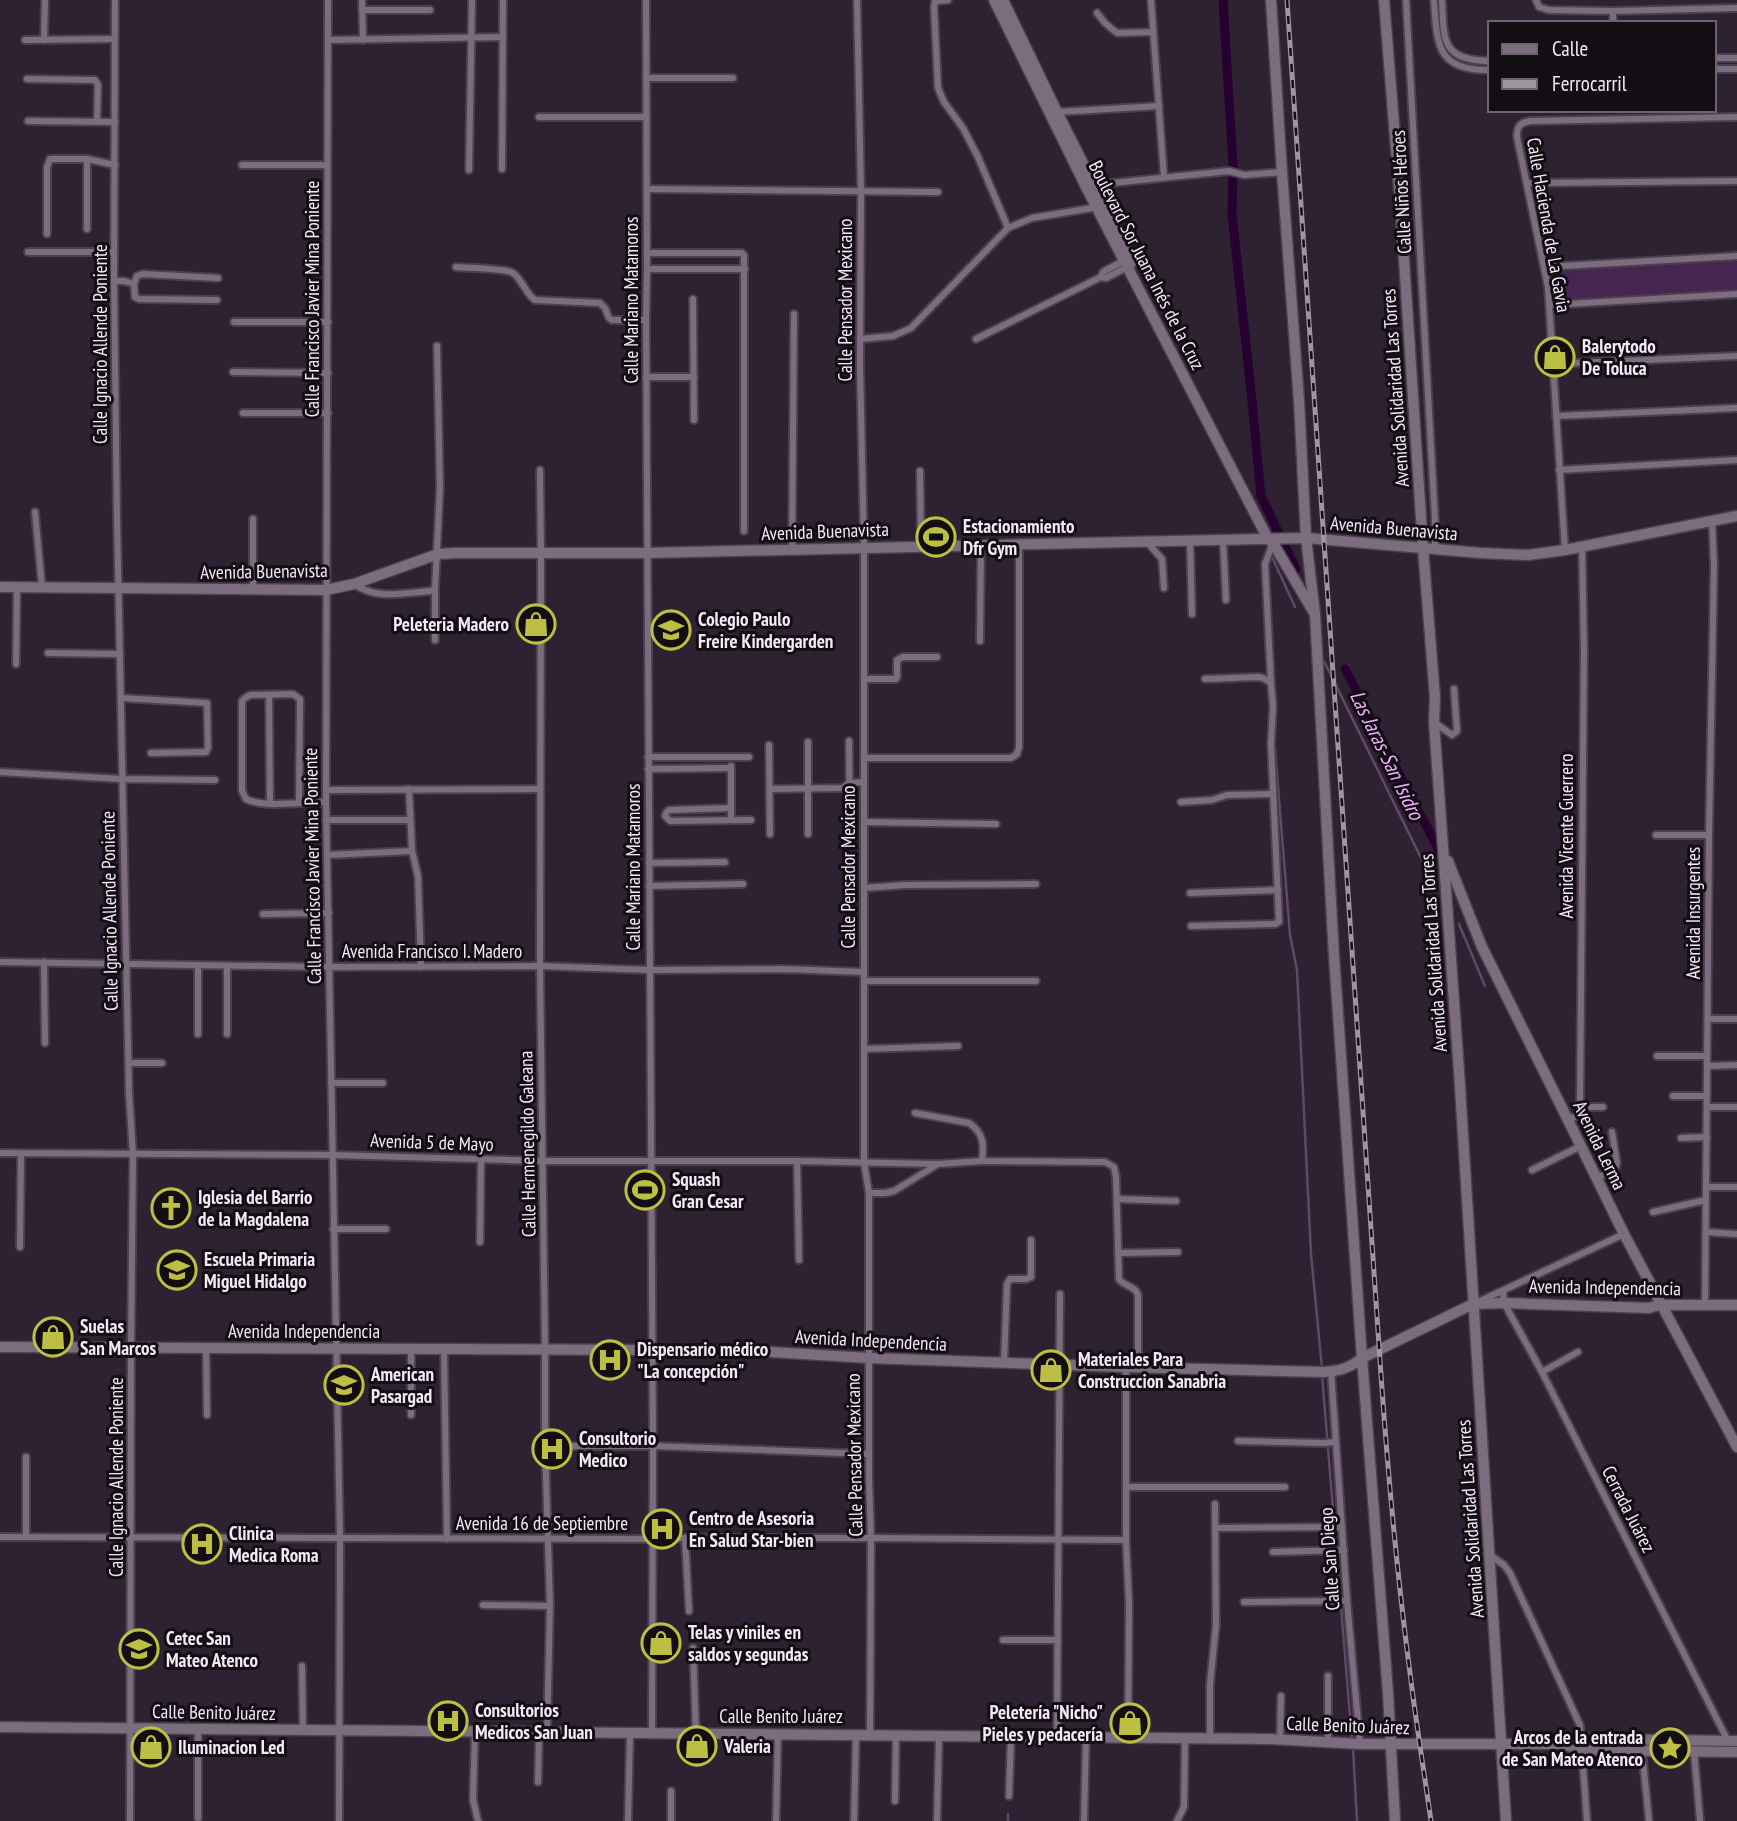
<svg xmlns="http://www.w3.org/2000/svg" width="1737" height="1821" viewBox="0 0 1737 1821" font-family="'PT Sans Narrow',sans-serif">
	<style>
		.park { fill: #482450 }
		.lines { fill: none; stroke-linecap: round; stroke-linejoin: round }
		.stream { stroke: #634669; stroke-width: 2.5 }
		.canal { stroke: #26002e; stroke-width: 9 }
		.street-casing { stroke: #4b404d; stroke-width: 10 }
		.secondary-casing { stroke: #4b404d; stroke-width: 13 }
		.street { stroke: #7b6c7e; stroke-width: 6 }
		.secondary { stroke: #7b6c7e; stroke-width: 10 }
		.rail-casing { stroke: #9f95a2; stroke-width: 5 }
		.rail { stroke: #130d14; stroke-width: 2.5; stroke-dasharray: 8; stroke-linecap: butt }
		.labels { text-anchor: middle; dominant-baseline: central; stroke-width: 6; stroke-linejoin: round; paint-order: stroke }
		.street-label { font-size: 19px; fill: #f2e9f4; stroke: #130d14 }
		.poi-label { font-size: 19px; font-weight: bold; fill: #f2e9f4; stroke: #130d14; text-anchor: start }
		.water-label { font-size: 21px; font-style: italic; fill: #efb0fd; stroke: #130d14 }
	</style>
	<rect width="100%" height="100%" fill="#2e2131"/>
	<polygon class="park" points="1737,258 1737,290 1558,301 1552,269"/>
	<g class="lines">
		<g class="stream">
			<polyline points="1272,557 1295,607"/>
			<polyline points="1324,661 1423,862"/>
			<polyline points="1274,737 1290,935 1297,970 1311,1254 1322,1368"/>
			<polyline points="1459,924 1485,986"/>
			<polyline points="1322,1375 1352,1741"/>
			<polyline points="1353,1748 1357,1821"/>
			<polyline points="1008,1821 1008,1814"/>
		</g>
		<g class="canal">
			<polyline points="1223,0 1233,165 1232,214 1251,391 1261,496 1296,569"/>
			<polyline points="1345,669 1443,858"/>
		</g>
		<g class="street-casing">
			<g id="street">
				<polyline points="115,0 114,281 117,519 129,1093 133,1155 131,1348 130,1821"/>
				<polyline points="328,0 326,802 340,1538 339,1821"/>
				<polyline points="362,0 363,40"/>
				<polyline points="646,0 647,269 646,320 653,1446 652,1734"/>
				<polyline points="857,0 861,192 860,364 864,548 864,1163 869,1193 869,1480 871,1538 870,1734"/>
				<polyline points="948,0 935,1 934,7 938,88 944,102 963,128 978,157 1008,228"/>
				<polyline points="1151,0 1164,177"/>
				<polyline points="1406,0 1435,519 1435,549"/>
				<path d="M1434 0C1437 44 1436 71 1490 70"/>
				<path d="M1442 0C1444 41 1441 60 1490 61"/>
				<polyline points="1536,0 1539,7 1549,10 1613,11 1737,8"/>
				<polyline points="362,10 430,10"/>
				<polyline points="1613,11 1613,23"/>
				<polyline points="1097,13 1105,23 1117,33 1153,32"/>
				<polyline points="25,40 114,39"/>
				<polyline points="44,40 45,0"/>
				<polyline points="328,40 503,37"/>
				<polyline points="1714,58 1737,58"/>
				<polyline points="1714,69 1737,69"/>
				<polyline points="646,78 733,78"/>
				<polyline points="27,79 95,80 98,85 97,121"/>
				<polyline points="1057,112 1159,106"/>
				<polyline points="539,117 646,117"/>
				<polyline points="28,121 115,122"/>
				<polyline points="242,165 327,165"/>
				<polyline points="502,169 503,0"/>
				<polyline points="469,170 472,0"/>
				<polyline points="1527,183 1737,181"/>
				<polyline points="1093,187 1112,183 1229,171 1244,175 1282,172"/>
				<polyline points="647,189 938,192"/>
				<polyline points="87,229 87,159"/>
				<polyline points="47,234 47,167 50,159 87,159 115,165"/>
				<polyline points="28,252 114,252"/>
				<polyline points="647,253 742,253 744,255 744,531"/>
				<path d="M456 267C467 268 506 268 513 273 522 279 525 293 535 300L600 303 605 308 609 318 612 320H646"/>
				<polyline points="1545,267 1737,256"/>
				<polyline points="647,269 745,269"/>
				<polyline points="1101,277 1103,272 1127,259"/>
				<polyline points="114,281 124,281 134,284"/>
				<polyline points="693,299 694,420"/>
				<polyline points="217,300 139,299 135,297 134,284 137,276 143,274 218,278"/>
				<polyline points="1550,305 1737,294"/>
				<polyline points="234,322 328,322"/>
				<polyline points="860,339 893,336 911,328 1008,228 1032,218 1098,207"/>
				<polyline points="976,339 1101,277 1106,278 1133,264"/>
				<polyline points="1554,364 1737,356"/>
				<polyline points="233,372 328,373"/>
				<polyline points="646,377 694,377"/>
				<polyline points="243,413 328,413"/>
				<polyline points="1556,416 1737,408"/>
				<polyline points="540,470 541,555 540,966 545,1349 545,1446 550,1606 547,1733"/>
				<polyline points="1559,470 1737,460"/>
				<polyline points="920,471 921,546"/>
				<polyline points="35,512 42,587"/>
				<polyline points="253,519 253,590"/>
				<polyline points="1223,539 1226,600"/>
				<polyline points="1190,540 1192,614"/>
				<polyline points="1148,543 1162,559 1164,588"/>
				<polyline points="792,550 794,314"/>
				<path d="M1565 550 1548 287 1517 137C1517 127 1519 123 1530 121L1737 117"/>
				<path d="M354 584C376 600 404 593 430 591L435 589 440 487 437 346"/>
				<polyline points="435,589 435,640"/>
				<polyline points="980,641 981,546"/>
				<polyline points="48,653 120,654"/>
				<polyline points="16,664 17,587"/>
				<polyline points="864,679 896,679 897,677 897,660 903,657 937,657"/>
				<polyline points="1271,683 1265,564 1273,543"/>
				<polyline points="269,695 270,803"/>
				<polyline points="122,698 207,703 208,748 206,752 151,753"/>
				<polyline points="1434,722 1452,735 1457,731 1454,689"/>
				<polyline points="849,741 850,831"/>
				<polyline points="808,742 808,834"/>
				<polyline points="769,745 770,834"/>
				<polyline points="648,757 749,757"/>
				<polyline points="864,758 1011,758 1017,754 1019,747 1019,545"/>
				<polyline points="648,769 731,768"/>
				<polyline points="0,772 122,779 215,780"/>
				<polyline points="770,789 843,788 849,783 864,782"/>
				<polyline points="326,790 540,789"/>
				<path d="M299 802 300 699 293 694 250 695 245 698 242 701V791L246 799C263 808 305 802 326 802"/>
				<polyline points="1181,802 1212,800 1227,795 1273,794"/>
				<polyline points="731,808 669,810 666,813 665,816 670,821 751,820"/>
				<polyline points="326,820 410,820"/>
				<polyline points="731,820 731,766"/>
				<polyline points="864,822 996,824"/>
				<polyline points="1656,835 1709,835"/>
				<polyline points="412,851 418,876 421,967"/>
				<polyline points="327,855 412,851 409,789"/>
				<polyline points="649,863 725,862"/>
				<polyline points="649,886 743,884"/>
				<polyline points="864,888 905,885 1036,884"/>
				<polyline points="1190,893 1278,890"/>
				<polyline points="263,914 329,913"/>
				<polyline points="1191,926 1275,924 1279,922 1271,744 1273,706 1271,683 1263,678 1258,677 1205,679"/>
				<polyline points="0,962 329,967 540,966 649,970 784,969 864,972"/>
				<polyline points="44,962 45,1043"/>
				<polyline points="227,966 227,1034"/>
				<polyline points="864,981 1036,981"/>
				<polyline points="1708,1019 1737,1019"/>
				<polyline points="198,1034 198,965"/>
				<polyline points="864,1049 958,1046"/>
				<polyline points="1657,1056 1707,1056"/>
				<polyline points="129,1063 162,1063"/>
				<polyline points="1707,1066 1737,1065"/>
				<polyline points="331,1083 383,1083"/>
				<polyline points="1673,1096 1707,1096"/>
				<polyline points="1580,1107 1603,1107"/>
				<polyline points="1707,1107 1737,1107"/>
				<path d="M915 1113 969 1123C984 1133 984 1145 982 1161L1105 1162 1114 1167 1116 1177 1119 1279C1124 1287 1135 1285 1138 1295V1368"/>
				<polyline points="1569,1122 1578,1113 1580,1107 1584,650 1582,546"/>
				<polyline points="1681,1138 1707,1137"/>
				<polyline points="0,1153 333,1155 543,1161 797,1161 938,1164"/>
				<polyline points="797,1161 799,1260"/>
				<polyline points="1532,1170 1581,1146"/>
				<path d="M1596 1178C1605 1174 1615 1173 1617 1163L1612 1132"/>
				<polyline points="1706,1187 1737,1187"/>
				<polyline points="869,1193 885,1193 894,1191 938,1164 982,1161"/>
				<polyline points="1117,1199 1176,1201"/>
				<polyline points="1653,1212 1706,1200"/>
				<polyline points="333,1229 386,1229"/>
				<polyline points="1706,1232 1737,1234"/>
				<polyline points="480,1242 481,1159"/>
				<polyline points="20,1247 21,1154"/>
				<polyline points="1118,1253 1178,1252"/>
				<polyline points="1503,1291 1504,1303 1542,1372 1728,1741"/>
				<polyline points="1478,1302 1624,1234"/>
				<polyline points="1705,1306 1709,835 1714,566 1712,521"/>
				<polyline points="206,1348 207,1415"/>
				<polyline points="411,1349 411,1415"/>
				<polyline points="444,1349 447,1539"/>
				<polyline points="1004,1363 1007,1284 1010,1279 1026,1279 1031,1277 1031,1240"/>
				<polyline points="1126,1367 1126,1540 1129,1605 1128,1737"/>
				<polyline points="1331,1371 1347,1601 1360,1744"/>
				<polyline points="1542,1372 1578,1352"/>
				<polyline points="1238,1441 1323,1443 1335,1442"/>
				<polyline points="545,1446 653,1446 869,1454"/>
				<polyline points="1126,1487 1285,1487"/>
				<polyline points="1215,1528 1342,1527"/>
				<polyline points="0,1537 653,1539 685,1538 871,1538 1126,1540"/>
				<polyline points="26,1537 26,1457"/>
				<polyline points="685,1538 689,1611"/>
				<polyline points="1273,1552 1344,1550"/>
				<polyline points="1490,1555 1504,1565 1510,1573 1580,1725 1587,1821"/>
				<polyline points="1244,1602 1347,1601"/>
				<polyline points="483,1605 550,1606"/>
				<polyline points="1003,1640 1058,1640"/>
				<polyline points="693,1648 696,1734"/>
				<polyline points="302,1666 303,1731"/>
				<polyline points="1328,1676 1328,1742"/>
				<polyline points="475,1732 473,1800 478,1821"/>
				<polyline points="1057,1737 1060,1294"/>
				<polyline points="1210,1738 1210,1684 1216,1625 1215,1504"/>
				<polyline points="1280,1740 1281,1696"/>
				<polyline points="1642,1751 1649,1821"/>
				<polyline points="1694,1751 1700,1821"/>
				<polyline points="538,1782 539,1733"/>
				<polyline points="1009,1796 1011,1736"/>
				<polyline points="895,1801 896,1735"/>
				<polyline points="198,1818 198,1729"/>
				<polyline points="628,1821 630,1734"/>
				<polyline points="671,1821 671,1791"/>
				<polyline points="776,1821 778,1733"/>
				<polyline points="854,1821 856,1734"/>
				<polyline points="937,1821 939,1735"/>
				<polyline points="1084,1821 1086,1737"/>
				<polyline points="1177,1821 1184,1807 1185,1738"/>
			</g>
		</g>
		<g class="secondary-casing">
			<g id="secondary">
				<polyline points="994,0 1087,189 1268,539 1273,543 1313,611"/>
				<polyline points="1003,0 1057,112 1131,258"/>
				<polyline points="1271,0 1282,172 1299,401 1306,538 1315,614 1334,956 1362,1358 1388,1693 1395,1821"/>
				<polyline points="1384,0 1400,199 1423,548 1435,698 1434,722 1459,1071 1506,1821"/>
				<polyline points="0,587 326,590 354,584 438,554 456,553 647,553 1306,538 1481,553 1528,555 1565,550 1737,516"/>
				<polyline points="1448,861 1482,947 1569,1122 1624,1234 1737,1447"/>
				<path d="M0 1347 652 1350 771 1352 869 1358 1126 1367 1324 1372C1339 1371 1350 1368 1362 1358L1473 1304 1504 1303 1649 1308 1659 1305H1737"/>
				<polyline points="0,1727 1268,1739 1360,1744 1561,1744 1582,1739 1737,1741"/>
				<polyline points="1561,1744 1582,1750 1737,1752"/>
			</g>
		</g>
		<use href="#street" class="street"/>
		<use href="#secondary" class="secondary"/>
		<g class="rail-casing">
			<path id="rail" d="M1287 0 1381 1375C1388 1475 1397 1574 1410 1673 1416 1722 1424 1772 1431 1821"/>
		</g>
		<use href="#rail" class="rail"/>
	</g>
	<defs>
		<g id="shop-ring" transform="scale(2.0125)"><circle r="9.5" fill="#130d14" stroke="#bdbf43" stroke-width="1.5"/><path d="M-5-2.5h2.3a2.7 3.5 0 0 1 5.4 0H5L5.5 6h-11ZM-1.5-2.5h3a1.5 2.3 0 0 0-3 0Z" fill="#bdbf43"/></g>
		<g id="stadium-ring" transform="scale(2.0125)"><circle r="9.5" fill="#130d14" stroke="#bdbf43" stroke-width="1.5"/><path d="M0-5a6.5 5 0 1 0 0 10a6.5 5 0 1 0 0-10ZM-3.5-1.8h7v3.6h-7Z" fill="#bdbf43"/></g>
		<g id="school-ring" transform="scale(2.0125)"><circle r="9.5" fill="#130d14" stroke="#bdbf43" stroke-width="1.5"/><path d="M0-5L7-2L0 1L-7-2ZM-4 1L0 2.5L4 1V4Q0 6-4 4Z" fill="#bdbf43"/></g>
		<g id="church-ring" transform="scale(2.0125)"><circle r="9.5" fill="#130d14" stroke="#bdbf43" stroke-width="1.5"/><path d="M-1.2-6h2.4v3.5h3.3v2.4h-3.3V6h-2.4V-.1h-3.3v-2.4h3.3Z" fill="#bdbf43"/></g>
		<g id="hospital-ring" transform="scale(2.0125)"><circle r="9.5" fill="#130d14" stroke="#bdbf43" stroke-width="1.5"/><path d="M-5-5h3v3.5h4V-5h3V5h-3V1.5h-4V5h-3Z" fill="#bdbf43"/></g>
		<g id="university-ring" transform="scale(2.0125)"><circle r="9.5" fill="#130d14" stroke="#bdbf43" stroke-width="1.5"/><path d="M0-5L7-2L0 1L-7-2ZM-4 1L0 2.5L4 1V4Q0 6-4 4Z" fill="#bdbf43"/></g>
		<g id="sight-ring" transform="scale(2.0125)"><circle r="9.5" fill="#130d14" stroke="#bdbf43" stroke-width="1.5"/><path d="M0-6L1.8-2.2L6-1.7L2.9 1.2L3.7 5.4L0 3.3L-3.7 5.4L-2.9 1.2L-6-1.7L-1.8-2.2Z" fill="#bdbf43"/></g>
	</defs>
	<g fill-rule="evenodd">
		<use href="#shop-ring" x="1555" y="357"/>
		<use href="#stadium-ring" x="936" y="537"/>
		<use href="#shop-ring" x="536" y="624"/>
		<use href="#school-ring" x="671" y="630"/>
		<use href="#stadium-ring" x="645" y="1190"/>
		<use href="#church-ring" x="171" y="1208"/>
		<use href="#school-ring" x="177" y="1270"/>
		<use href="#shop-ring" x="53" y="1337"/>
		<use href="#hospital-ring" x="610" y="1360"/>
		<use href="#shop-ring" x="1051" y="1370"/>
		<use href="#school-ring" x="344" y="1385"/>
		<use href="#hospital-ring" x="552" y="1449"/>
		<use href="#hospital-ring" x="662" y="1529"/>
		<use href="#hospital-ring" x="202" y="1544"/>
		<use href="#shop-ring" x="661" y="1643"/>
		<use href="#university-ring" x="139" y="1649"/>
		<use href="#hospital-ring" x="448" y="1721"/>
		<use href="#shop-ring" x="1130" y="1723"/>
		<use href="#shop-ring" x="697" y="1746"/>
		<use href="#shop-ring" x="151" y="1747"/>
		<use href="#sight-ring" x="1670" y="1748"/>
	</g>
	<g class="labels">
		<g class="street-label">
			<text transform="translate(1401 192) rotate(-93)">Calle Niños Héroes</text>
			<text transform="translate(1549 225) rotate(80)">Calle Hacienda de La Gavia</text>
			<text transform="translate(1147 265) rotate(63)">Boulevard Sor Juana Inés de la Cruz</text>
			<text transform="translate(312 299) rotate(-90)">Calle Francisco Javier Mina Poniente</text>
			<text transform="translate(631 300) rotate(-90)">Calle Mariano Matamoros</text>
			<text transform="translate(845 300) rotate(-90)">Calle Pensador Mexicano</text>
			<text transform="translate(100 344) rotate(-90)">Calle Ignacio Allende Poniente</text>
			<text transform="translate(1395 388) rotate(-94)">Avenida Solidaridad Las Torres</text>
			<text transform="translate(1394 528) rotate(5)">Avenida Buenavista</text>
			<text transform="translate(825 531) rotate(-2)">Avenida Buenavista</text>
			<text transform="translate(264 571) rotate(-1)">Avenida Buenavista</text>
			<text transform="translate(1566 836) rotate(-90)">Avenida Vicente Guerrero</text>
			<text transform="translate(312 866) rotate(-91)">Calle Francisco Javier Mina Poniente</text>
			<text transform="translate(633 867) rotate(-90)">Calle Mariano Matamoros</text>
			<text transform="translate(848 867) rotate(-90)">Calle Pensador Mexicano</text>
			<text transform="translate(109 911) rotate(-91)">Calle Ignacio Allende Poniente</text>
			<text transform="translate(1693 913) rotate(-90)">Avenida Insurgentes</text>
			<text x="432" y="951">Avenida Francisco I. Madero</text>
			<text transform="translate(1433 953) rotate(-94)">Avenida Solidaridad Las Torres</text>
			<text transform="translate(432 1142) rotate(2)">Avenida 5 de Mayo</text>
			<text transform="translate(527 1144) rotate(-91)">Calle Hermenegildo Galeana</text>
			<text transform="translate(1600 1145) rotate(64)">Avenida Lerma</text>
			<text transform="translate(1605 1287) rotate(1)">Avenida Independencia</text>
			<text x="304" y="1331">Avenida Independencia</text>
			<text transform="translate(871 1340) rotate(3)">Avenida Independencia</text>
			<text transform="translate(854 1455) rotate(-91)">Calle Pensador Mexicano</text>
			<text transform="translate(116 1477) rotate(-90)">Calle Ignacio Allende Poniente</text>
			<text transform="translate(1629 1509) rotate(63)">Cerrada Juárez</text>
			<text transform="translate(1470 1519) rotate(-94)">Avenida Solidaridad Las Torres</text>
			<text x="542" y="1523">Avenida 16 de Septiembre</text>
			<text transform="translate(1329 1559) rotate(-94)">Calle San Diego</text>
			<text transform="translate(214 1712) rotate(1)">Calle Benito Juárez</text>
			<text x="781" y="1716">Calle Benito Juárez</text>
			<text transform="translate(1348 1725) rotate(2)">Calle Benito Juárez</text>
		</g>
		<g class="poi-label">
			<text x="1582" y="346">Balerytodo<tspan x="1582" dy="22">De Toluca</tspan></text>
			<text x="963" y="526">Estacionamiento<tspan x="963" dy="22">Dfr Gym</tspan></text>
			<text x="698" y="619">Colegio Paulo<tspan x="698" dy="22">Freire Kindergarden</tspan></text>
			<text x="509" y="624" text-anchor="end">Peleteria Madero</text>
			<text x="672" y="1179">Squash<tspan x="672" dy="22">Gran Cesar</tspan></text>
			<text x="198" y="1197">Iglesia del Barrio<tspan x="198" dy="22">de la Magdalena</tspan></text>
			<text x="204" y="1259">Escuela Primaria<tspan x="204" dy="22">Miguel Hidalgo</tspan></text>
			<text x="80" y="1326">Suelas<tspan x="80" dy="22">San Marcos</tspan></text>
			<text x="637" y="1349">Dispensario médico<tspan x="637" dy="22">"La concepción"</tspan></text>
			<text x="1078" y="1359">Materiales Para<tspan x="1078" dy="22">Construccion Sanabria</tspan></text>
			<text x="371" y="1374">American<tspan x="371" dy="22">Pasargad</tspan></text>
			<text x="579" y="1438">Consultorio<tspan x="579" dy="22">Medico</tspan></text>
			<text x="689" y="1518">Centro de Asesoria<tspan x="689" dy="22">En Salud Star-bien</tspan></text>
			<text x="229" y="1533">Clinica<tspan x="229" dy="22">Medica Roma</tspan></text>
			<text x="688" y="1632">Telas y viniles en<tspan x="688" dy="22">saldos y segundas</tspan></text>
			<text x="166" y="1638">Cetec San<tspan x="166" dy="22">Mateo Atenco</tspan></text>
			<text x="475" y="1710">Consultorios<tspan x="475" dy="22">Medicos San Juan</tspan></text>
			<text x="1103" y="1712" text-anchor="end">Peletería "Nicho"<tspan x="1103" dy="22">Pieles y pedacería</tspan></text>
			<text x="1643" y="1737" text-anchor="end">Arcos de la entrada<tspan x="1643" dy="22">de San Mateo Atenco</tspan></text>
			<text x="724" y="1746">Valeria</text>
			<text x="178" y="1747">Iluminacion Led</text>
		</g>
		<g class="water-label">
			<text transform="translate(1387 755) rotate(64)">Las Jaras-San Isidro</text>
		</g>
	</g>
	<rect x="1488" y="21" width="228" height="91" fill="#130d14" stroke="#6c656e" stroke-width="2"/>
	<rect x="1502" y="44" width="35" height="10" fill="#7b6c7e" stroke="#6c656e" stroke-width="2"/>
	<text x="1552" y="56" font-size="21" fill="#f2e9f4">Calle</text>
	<rect x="1502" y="79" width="35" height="10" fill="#9f95a2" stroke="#6c656e" stroke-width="2"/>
	<text x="1552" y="91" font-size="21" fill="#f2e9f4">Ferrocarril</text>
</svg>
